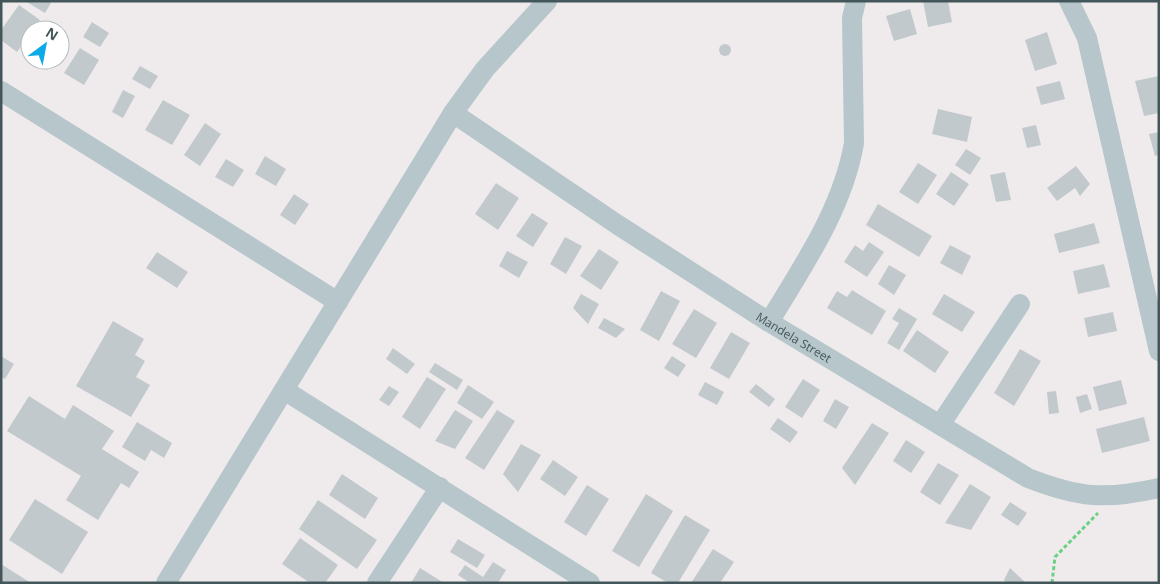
<svg xmlns="http://www.w3.org/2000/svg" width="1160" height="584" viewBox="0 0 1160 584" font-family="'Open Sans',sans-serif">
	<style>
		.building { fill: #c2c9cc }
		.lines { fill: none; stroke-linecap: round; stroke-linejoin: round }
		.path { stroke: #6bd182; stroke-width: 3; stroke-dasharray: 4 2.5; stroke-linecap: butt }
		.street { stroke: #b6c6ca; stroke-width: 20 }
		.labels { text-anchor: middle; dominant-baseline: central; stroke-width: 4.5; stroke-linejoin: round; paint-order: stroke }
		.street-label { font-size: 12px; fill: #43565a; stroke: #fff }
	</style>
	<rect width="100%" height="100%" fill="#efebec"/>
	<g class="building">
		<polygon points="25,1 48,1 51,3 45,13"/>
		<polygon points="923,1 948,1 952,22 928,27"/>
		<polygon points="19,5 40,20 33,30 30,30 30,34 17,52 1,40 1,30"/>
		<polygon points="910,9 917,34 894,41 886,16"/>
		<polygon points="92,22 109,33 100,47 83,37"/>
		<polygon points="1047,32 1057,64 1035,71 1025,40"/>
		<circle cx="725" cy="50" r="6"/>
		<polygon points="80,48 99,60 84,85 64,73"/>
		<polygon points="33,60 55,60 47,70"/>
		<polygon points="140,66 158,76 150,89 132,79"/>
		<polygon points="1159,76 1159,113 1144,116 1135,81"/>
		<polygon points="1060,81 1065,99 1041,105 1036,87"/>
		<polygon points="123,90 135,96 123,118 112,112"/>
		<polygon points="163,100 190,115 172,145 145,130"/>
		<polygon points="938,109 972,117 967,142 932,134"/>
		<polygon points="205,123 221,134 200,166 184,155"/>
		<polygon points="1036,125 1041,145 1027,148 1022,128"/>
		<polygon points="1159,132 1159,155 1155,156 1149,134"/>
		<polygon points="966,149 981,158 970,175 955,165"/>
		<polygon points="265,156 286,169 276,186 255,174"/>
		<polygon points="226,159 244,170 233,187 215,177"/>
		<polygon points="918,163 937,175 918,204 899,192"/>
		<polygon points="1076,166 1090,184 1080,196 1075,188 1057,201 1047,188"/>
		<polygon points="951,172 969,184 954,206 936,194"/>
		<polygon points="1005,172 1011,200 996,202 990,175"/>
		<polygon points="496,183 519,198 498,230 475,214"/>
		<polygon points="294,194 309,204 295,225 280,215"/>
		<polygon points="878,204 932,236 919,257 866,225"/>
		<polygon points="532,213 548,223 533,247 516,236"/>
		<polygon points="1094,223 1100,243 1059,253 1054,234"/>
		<polygon points="565,237 582,246 566,274 550,264"/>
		<polygon points="869,242 884,252 867,277 844,262 855,245 863,251"/>
		<polygon points="950,245 971,256 962,275 940,263"/>
		<polygon points="599,249 619,262 601,290 580,276"/>
		<polygon points="507,251 528,262 519,278 499,266"/>
		<polygon points="157,252 188,272 177,288 146,268"/>
		<polygon points="1104,264 1110,287 1078,294 1073,271"/>
		<polygon points="889,265 906,275 894,295 878,284"/>
		<polygon points="852,290 886,311 872,335 827,308 837,291 847,297"/>
		<polygon points="661,291 680,301 659,341 640,330"/>
		<polygon points="581,294 599,304 588,324 573,308"/>
		<polygon points="944,294 975,312 962,332 932,314"/>
		<polygon points="899,308 917,319 899,350 887,343 899,323 892,319"/>
		<polygon points="694,309 717,323 696,358 672,344"/>
		<polygon points="1113,312 1117,331 1088,337 1084,318"/>
		<polygon points="604,318 625,329 616,338 598,328"/>
		<polygon points="113,321 144,339 135,355 145,361 136,377 150,385 131,417 76,386"/>
		<polygon points="917,330 949,352 935,373 903,351"/>
		<polygon points="731,332 750,343 729,379 710,368"/>
		<polygon points="393,348 415,364 407,374 386,359"/>
		<polygon points="1020,349 1041,361 1014,406 994,393"/>
		<polygon points="1,356 14,364 5,379 1,377"/>
		<polygon points="672,356 686,365 678,377 664,368"/>
		<polygon points="435,363 463,380 457,390 429,372"/>
		<polygon points="427,377 446,389 420,429 402,417"/>
		<polygon points="803,379 820,390 802,418 785,407"/>
		<polygon points="1121,380 1127,404 1099,411 1093,387"/>
		<polygon points="705,382 724,392 717,405 698,395"/>
		<polygon points="756,384 775,399 769,407 749,392"/>
		<polygon points="468,385 494,402 482,419 457,403"/>
		<polygon points="389,386 399,392 389,406 379,400"/>
		<polygon points="1056,391 1059,413 1049,414 1047,392"/>
		<polygon points="1087,394 1092,409 1080,413 1076,397"/>
		<polygon points="29,396 65,419 73,405 114,431 102,449 139,472 129,488 121,483 98,520 66,500 81,476 7,431"/>
		<polygon points="835,399 849,407 836,429 823,421"/>
		<polygon points="455,410 473,421 455,449 435,441"/>
		<polygon points="497,410 515,421 484,470 465,458"/>
		<polygon points="1144,417 1150,441 1102,453 1096,429"/>
		<polygon points="778,418 798,432 790,443 770,429"/>
		<polygon points="137,422 172,443 164,458 151,450 145,461 122,447"/>
		<polygon points="872,423 889,433 855,485 842,468"/>
		<polygon points="906,440 925,452 911,473 893,461"/>
		<polygon points="521,444 541,455 518,492 503,474"/>
		<polygon points="553,460 578,477 565,496 540,479"/>
		<polygon points="938,463 959,475 940,505 920,492"/>
		<polygon points="342,474 378,498 365,519 329,495"/>
		<polygon points="970,484 991,497 971,530 945,523"/>
		<polygon points="587,485 609,499 586,536 564,522"/>
		<polygon points="646,494 673,511 639,567 612,551"/>
		<polygon points="35,499 88,532 62,574 9,540"/>
		<polygon points="318,500 377,540 357,569 299,529"/>
		<polygon points="1010,502 1027,513 1018,526 1001,515"/>
		<polygon points="685,515 710,530 678,583 668,583 651,573"/>
		<polygon points="300,538 338,565 325,583 310,583 282,564"/>
		<polygon points="458,539 485,555 477,568 450,552"/>
		<polygon points="713,549 734,562 720,583 691,583"/>
		<polygon points="493,562 506,570 498,583 470,583 458,575 465,565 483,577"/>
		<polygon points="1,564 31,583 1,583"/>
		<polygon points="420,568 444,583 411,583"/>
		<polygon points="1010,568 1026,583 1006,583 1004,580"/>
	</g>
	<g class="lines">
		<polyline class="path" points="1052,583 1055,557 1098,513"/>
		<g class="street">
			<polyline points="1069,1 1087,38 1159,351"/>
			<polyline points="1,91 338,302"/>
			<path id="s1" d="M453 113 618 225 769 322 1028 478C1079 498 1106 500 1159 488"/>
			<path d="M769 322C803 266 843 208 854 143L852 18 856 1"/>
			<polyline points="284,390 590,583"/>
			<polyline points="940,425 1020,304"/>
			<polyline points="166,583 453,113 485,69 547,1"/>
			<polyline points="377,583 440,487"/>
		</g>
	</g>
	<g class="labels">
		<g class="street-label">
			<text stroke="none"><textPath href="#s1" startOffset="408">Mandela Street</textPath></text>
		</g>
	</g>
	<rect width="1160" height="584" fill="none" stroke="#43565a" stroke-width="5"/>
	<g transform="translate(45 45) rotate(32)"><circle r="24" fill="#ffffff" stroke="#b4bbbd"/>
	<path d="M0-4L9 19L0 12L-9 19Z" fill="#0cabe8"/>
	<text y="-8" font-size="14" font-weight="bold" text-anchor="middle" fill="#43565a">N</text>
	</g>
</svg>
